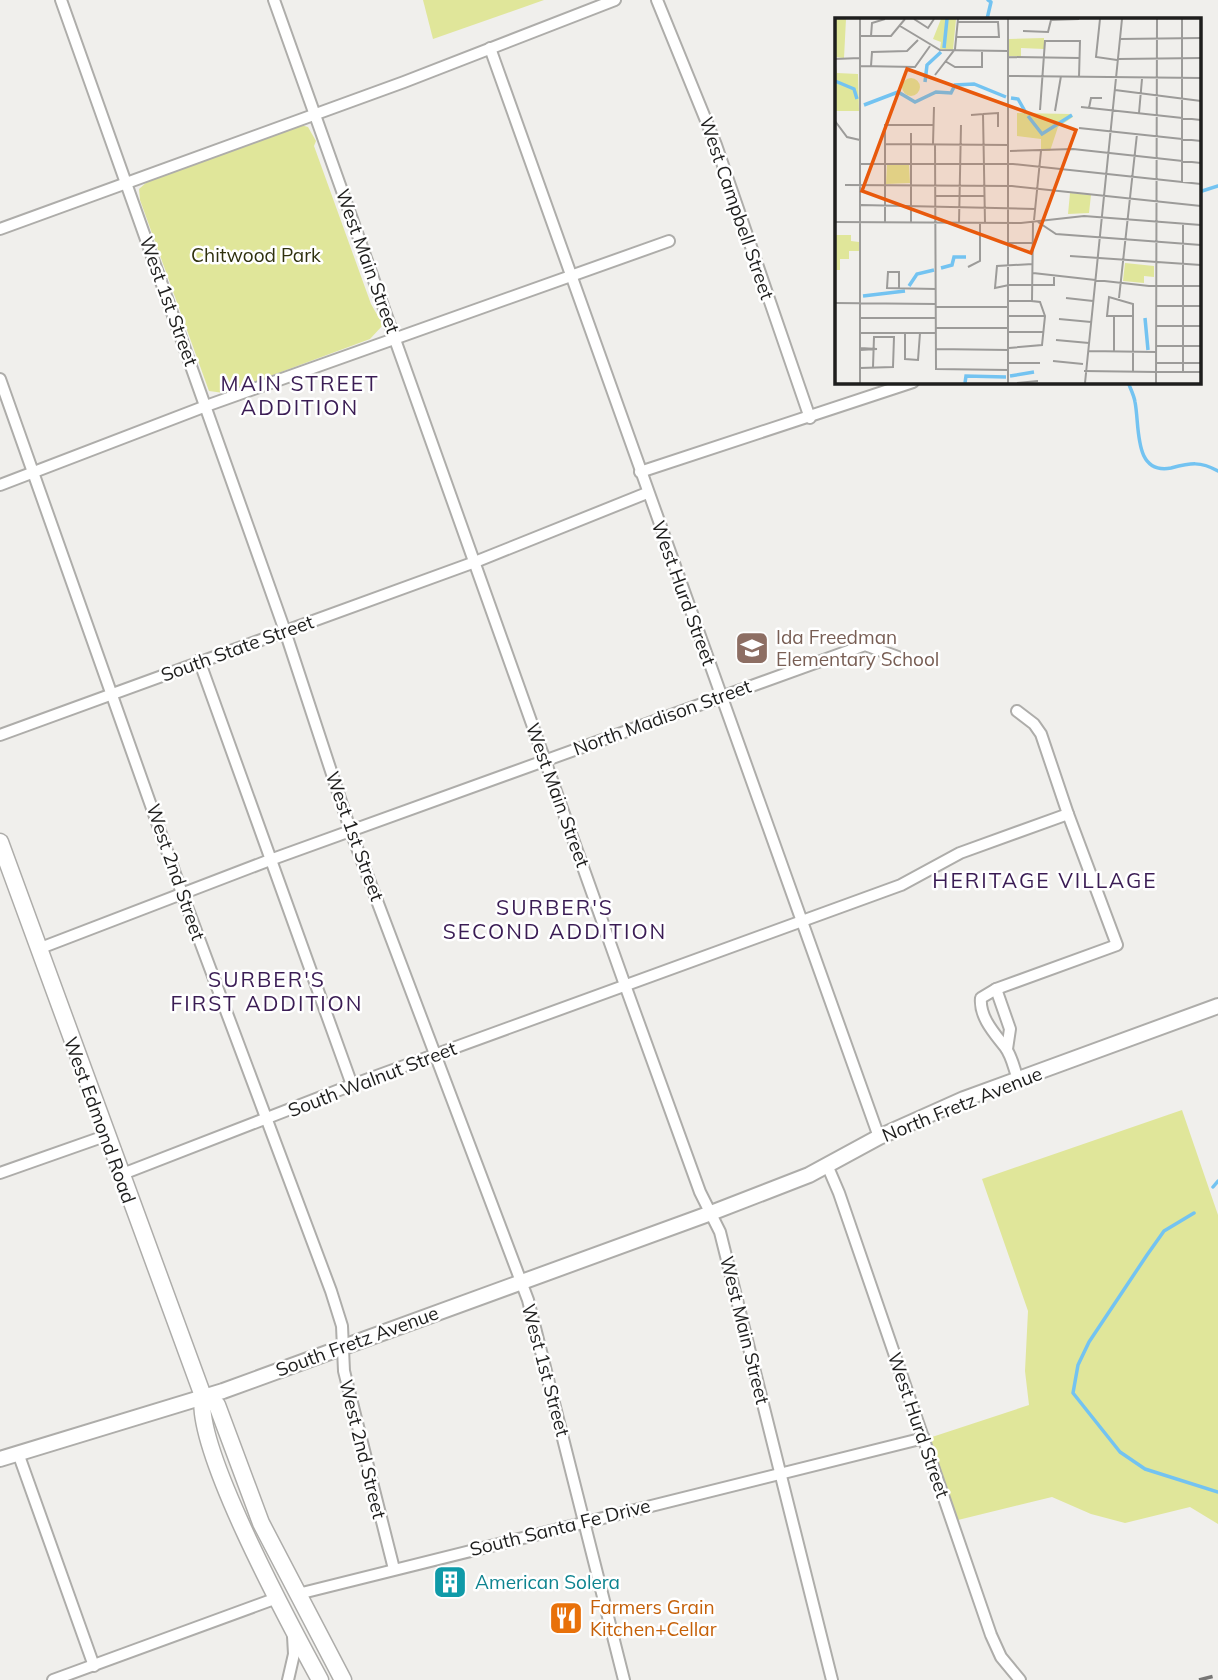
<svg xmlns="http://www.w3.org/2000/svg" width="1218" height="1680" viewBox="0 0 1218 1680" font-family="Mulish,sans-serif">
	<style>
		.green { fill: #e0e69a }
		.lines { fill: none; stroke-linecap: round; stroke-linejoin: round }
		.stream { stroke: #73c3f1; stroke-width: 3.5 }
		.minor-casing { stroke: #aeadaa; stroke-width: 14 }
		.tertiary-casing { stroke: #aeadaa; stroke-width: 18 }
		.secondary-casing { stroke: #aeadaa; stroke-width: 19 }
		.minor { stroke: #fff; stroke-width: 10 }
		.tertiary { stroke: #fff; stroke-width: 14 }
		.secondary { stroke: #fff; stroke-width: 16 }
		.rail { stroke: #777675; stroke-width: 3.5; stroke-dasharray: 14 7; stroke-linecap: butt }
		.labels { text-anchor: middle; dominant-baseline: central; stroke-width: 5; stroke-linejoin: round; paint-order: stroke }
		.street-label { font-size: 19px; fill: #1e1e1d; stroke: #fff }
		.park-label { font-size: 19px; fill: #2f310e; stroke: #fff }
		.education-label { font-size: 19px; fill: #785e54; stroke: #fff; text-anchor: start }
		.culture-label { font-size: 19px; fill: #0d838f; stroke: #fff; text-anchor: start }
		.food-label { font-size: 19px; fill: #c56008; stroke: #fff; text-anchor: start }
		.neighbourhood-label { font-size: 21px; letter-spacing: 2px; fill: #3a1c54; stroke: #fff }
		.inset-river { fill: none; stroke: #73c3f1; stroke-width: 3.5 }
		.inset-road { fill: none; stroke: #9c9b99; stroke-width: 2 }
		.view { fill: #e8590c; fill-opacity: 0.15; stroke: #e8590c; stroke-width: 3.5 }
		.inset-edge { fill: none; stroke: #1e1e1d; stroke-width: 3.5 }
	</style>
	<rect width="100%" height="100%" fill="#f0efec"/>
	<g class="green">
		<polygon points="423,0 544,0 433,39"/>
		<polygon points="301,125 308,127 316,141 314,146 371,304 383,325 370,339 224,393 209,391 140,200 139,189 147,182"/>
		<polygon points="1182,1110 1218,1215 1218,1524 1190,1507 1125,1523 1091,1514 1052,1497 958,1520 929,1438 1029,1405 1025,1371 1028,1311 982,1179"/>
	</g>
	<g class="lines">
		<g class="stream">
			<polyline points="987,19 991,2 988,0"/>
			<polyline points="1199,192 1218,186"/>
			<path d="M1128 382C1130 388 1134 395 1135 402 1140 426 1133 475 1171 468 1191 463 1200 461 1218 471"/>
			<polyline points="1213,1187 1218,1181"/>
			<polyline points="1194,1213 1164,1231 1147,1255 1089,1342 1078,1365 1073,1393 1120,1452 1145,1469 1218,1492"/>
		</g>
		<g class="minor-casing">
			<g id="minor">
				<polyline points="61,0 285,631 351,832 528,1300 624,1680"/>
				<polyline points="274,0 625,985 700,1192 720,1232 832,1680"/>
				<polyline points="657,0 716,145 810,418"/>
				<polyline points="490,48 879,1137"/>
				<polyline points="0,229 404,82 615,0"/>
				<polyline points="0,379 183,896 331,1291 342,1326 344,1371 394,1569"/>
				<polyline points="640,472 913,382"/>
				<polyline points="0,485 206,406 669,241"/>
				<polyline points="199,660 352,1085"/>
				<polyline points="0,735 475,562 647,493"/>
				<polyline points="38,949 270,860 865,645 898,657"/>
				<polyline points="996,989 1010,1029 1007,1049"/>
				<path d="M1018 1079C1014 1069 1012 1056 1005 1047 995 1034 979 1017 981 998L996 989 1117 945 1068 814"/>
				<polyline points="827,1165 839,1193 991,1635 1001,1657 1020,1680"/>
				<polyline points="0,1173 105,1136"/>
				<polyline points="120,1175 352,1085 901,885 960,853 1068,814 1041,734 1034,724 1017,711"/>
				<polyline points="18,1453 94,1666"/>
				<polyline points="298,1594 924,1438"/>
				<polyline points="53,1680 277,1598"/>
				<polyline points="288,1680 294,1654 293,1636"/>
			</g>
		</g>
		<g class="tertiary-casing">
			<polyline id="tertiary" points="0,1459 223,1391 711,1213 809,1175 879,1137 964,1099 1218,1006"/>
		</g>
		<g class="secondary-casing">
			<g id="secondary">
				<path d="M0 842 203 1396C193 1447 292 1628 320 1680"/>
				<polyline points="203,1396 217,1405 261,1523 343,1680"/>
			</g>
		</g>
		<use href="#minor" class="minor"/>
		<use href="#tertiary" class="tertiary"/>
		<use href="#secondary" class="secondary"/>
		<polyline class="rail" points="1199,1680 1218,1675"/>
	</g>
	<defs>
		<g id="school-square" transform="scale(1.75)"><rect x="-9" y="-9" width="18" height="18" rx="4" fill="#8d6e63" stroke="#fff"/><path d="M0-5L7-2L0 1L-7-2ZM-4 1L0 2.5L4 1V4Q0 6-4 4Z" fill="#fff"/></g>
		<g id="building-square" transform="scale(1.75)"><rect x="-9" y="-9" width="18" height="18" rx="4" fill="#0f9aa8" stroke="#fff"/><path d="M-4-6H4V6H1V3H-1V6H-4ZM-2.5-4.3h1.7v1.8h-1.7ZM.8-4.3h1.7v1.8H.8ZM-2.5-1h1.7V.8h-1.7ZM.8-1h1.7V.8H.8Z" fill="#fff"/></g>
		<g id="restaurant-square" transform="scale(1.75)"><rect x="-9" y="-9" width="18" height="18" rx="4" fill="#e8710a" stroke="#fff"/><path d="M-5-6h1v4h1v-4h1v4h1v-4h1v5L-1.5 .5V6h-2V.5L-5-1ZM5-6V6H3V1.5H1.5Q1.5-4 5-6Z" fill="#fff"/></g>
	</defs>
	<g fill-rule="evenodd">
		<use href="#school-square" x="752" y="648"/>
		<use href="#building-square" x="450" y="1582"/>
		<use href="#restaurant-square" x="566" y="1618"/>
	</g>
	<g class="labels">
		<g class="street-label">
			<text transform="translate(737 208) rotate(71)">West Campbell Street</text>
			<text transform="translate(368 261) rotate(70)">West Main Street</text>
			<text transform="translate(169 301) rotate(70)">West 1st Street</text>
			<text transform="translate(684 593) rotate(70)">West Hurd Street</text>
			<text transform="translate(237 648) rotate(-20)">South State Street</text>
			<text transform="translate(662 717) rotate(-20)">North Madison Street</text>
			<text transform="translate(558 795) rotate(70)">West Main Street</text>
			<text transform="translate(355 836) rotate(70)">West 1st Street</text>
			<text transform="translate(176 872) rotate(71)">West 2nd Street</text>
			<text transform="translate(372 1079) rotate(-21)">South Walnut Street</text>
			<text transform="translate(962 1104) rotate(-22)">North Fretz Avenue</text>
			<text transform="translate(100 1120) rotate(70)">West Edmond Road</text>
			<text transform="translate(745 1330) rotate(76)">West Main Street</text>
			<text transform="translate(357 1341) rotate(-20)">South Fretz Avenue</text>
			<text transform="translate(546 1370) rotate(75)">West 1st Street</text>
			<text transform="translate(919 1425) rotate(71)">West Hurd Street</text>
			<text transform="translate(363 1449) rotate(76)">West 2nd Street</text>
			<text transform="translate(560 1527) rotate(-14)">South Santa Fe Drive</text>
		</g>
		<g class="park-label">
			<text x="256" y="255">Chitwood Park</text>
		</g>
		<g class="education-label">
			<text x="776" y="637">Ida Freedman<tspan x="776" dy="22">Elementary School</tspan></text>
		</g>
		<g class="culture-label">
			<text x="475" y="1582">American Solera</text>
		</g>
		<g class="food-label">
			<text x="590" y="1607">Farmers Grain<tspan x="590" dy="22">Kitchen+Cellar</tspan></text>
		</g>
		<g class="neighbourhood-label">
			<text x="300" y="383">MAIN STREET<tspan x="300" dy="24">ADDITION</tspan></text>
			<text x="1045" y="880">HERITAGE VILLAGE</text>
			<text x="555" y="907">SURBER'S<tspan x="555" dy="24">SECOND ADDITION</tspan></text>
			<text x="267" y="979">SURBER'S<tspan x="267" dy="24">FIRST ADDITION</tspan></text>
		</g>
	</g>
	<g transform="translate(835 18)">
		<rect width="366" height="366" fill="#f0efec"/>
		<path d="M0 1H11L9 40 0 39ZM106 1H121L118 32 105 31 106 24 98 21ZM209 20V31L186 30V39L174 38V21ZM0 41 2 55 23 56 24 93H0ZM67 69a9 9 0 1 1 18 0a9 9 0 1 1-18 0ZM182 95 236 96 238 99 223 109 215 133H206V121L182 118ZM52 147H74L75 165 51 166ZM235 175 256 177 254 195 233 196ZM0 217H16V223L24 224V233H14V241H5V252H0ZM290 245 319 248V259L309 258V265L288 263Z" fill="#e0e69a"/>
		<path class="inset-river" d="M109 30 112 1M0 63 19 71 22 81M90 64 92 47 106 34M176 80 183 81 191 95M29 87 63 74 80 84 101 74 116 75 120 67 139 66 171 79M193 98 207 116 237 97M106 250 117 247 119 239H131M74 268 82 256 99 252M28 278 70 273M310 300 313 332M175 358 199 354M130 365 131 358 171 359"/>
		<path class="inset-road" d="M25 1V365M79 1 93 10 99 1M173 1V365M265 1 261 39 282 42M347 1V164M65 8 105 32 173 33M188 13 213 14 216 2 244 1M25 18H56L70 1M36 18 37 5 50 1M122 19H164L163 4H123M285 21 366 20M173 39 245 40M0 41 25 40M283 41 366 40M110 43 120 49H147V34M25 48 80 49 95 28M36 48 37 34 72 33 83 22M100 57 120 31 123 1M173 58 366 60M280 72 366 83M246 89 366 102M254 90 256 80H267M205 92 210 23H245L244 59M220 93 226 58M304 95 307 61M148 96 163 95V109M136 97 148 96 150 205M0 103 12 119 25 122M244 110 366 123M76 115V204M50 126 174 127M98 126 99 89M100 126 101 351 174 352M175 133 238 131 366 145M25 146H178L366 166M10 167 177 168 366 188M101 178H149M26 187 200 191M199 202 206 133M0 204 186 205 249 198 366 207M50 204V107H99M203 204 221 216 366 227M124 205 126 107M348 207V354M174 225H198M235 238 366 247M133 249 145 243V205M198 255 314 268H366M174 267 160 270 162 248 198 246M174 267H219V257M64 270V254H53L52 270 101 271M231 280 258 283M284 280 302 116M174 283H197M0 285 101 286M322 288H366M101 289H174M174 298H210M25 300H101M224 301 256 304M321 308H366M100 310H174M174 314H208M25 315H100M70 315V341L83 342 85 315M221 322 254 325M321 328H366M174 330 207 327 210 298 205 284 197 283 198 204M100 331 174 332M25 332 42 331 25 330M253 333 321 334M279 334V298M218 343 248 346M174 345H205M321 345H366M25 350 58 349 59 319H39L38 349M249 353 322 354M298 353V286L274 279 272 298H298M322 354H366M182 365 203 363M250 365 287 1M321 365 322 1"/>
		<path class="view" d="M72 51 241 112 196 235 27 173Z"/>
		<rect width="366" height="366" class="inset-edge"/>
	</g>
</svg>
